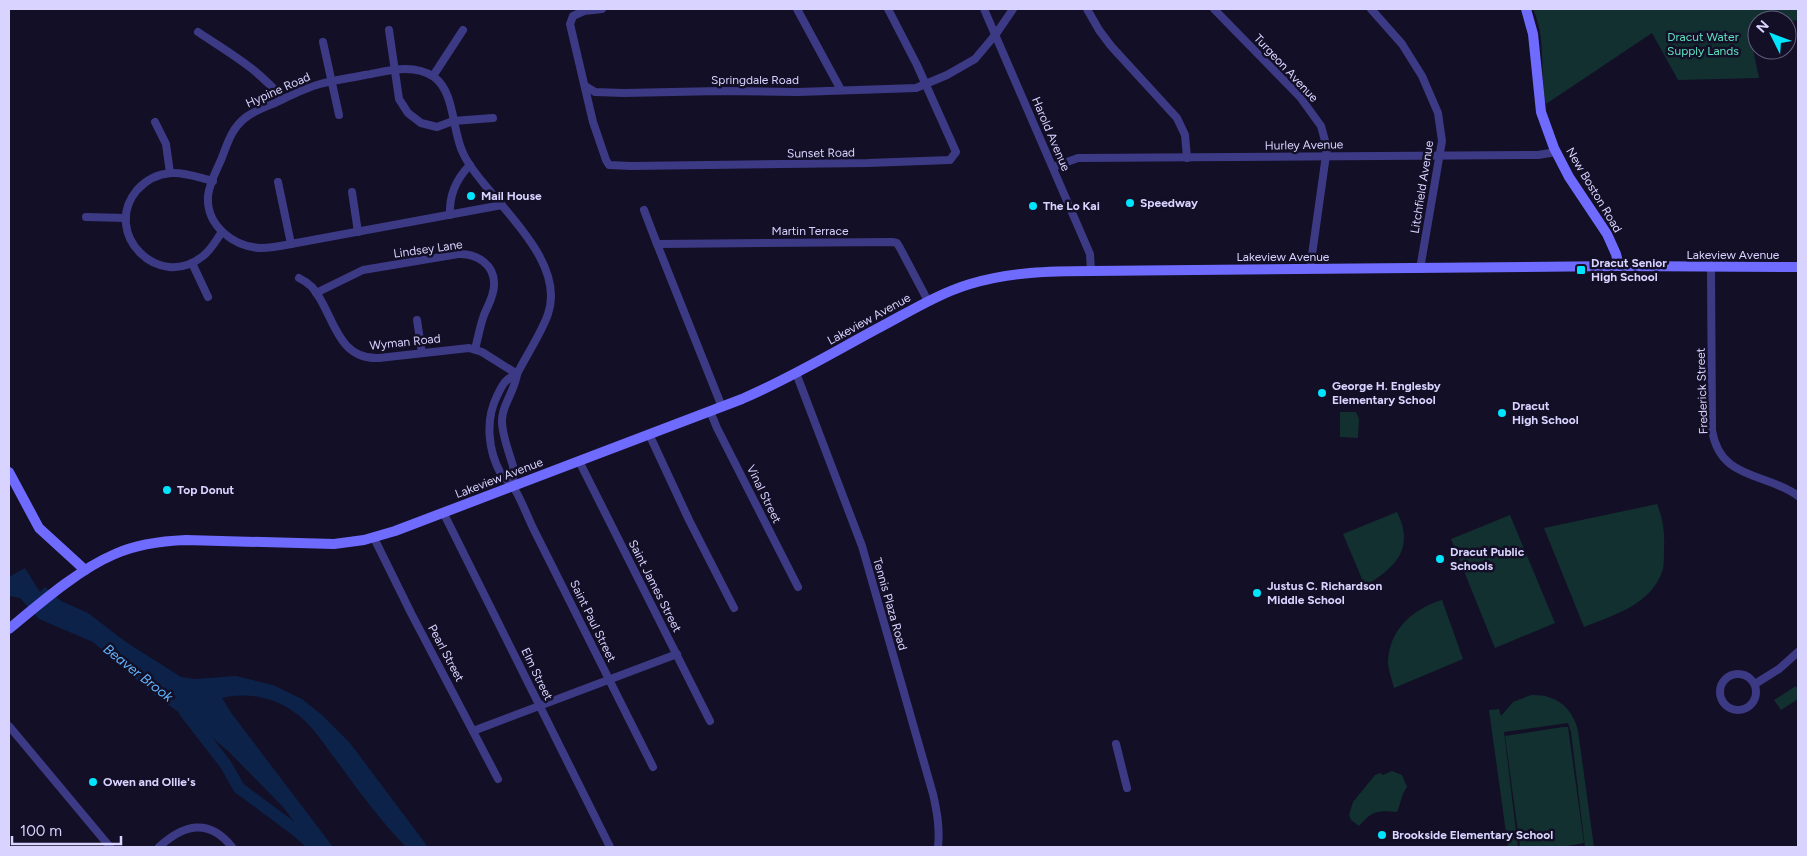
<svg xmlns="http://www.w3.org/2000/svg" width="1807" height="856" viewBox="0 0 1807 856" font-family="Figtree,sans-serif">
	<style>
		.green { fill: #12302f }
		.water { fill: #0c2248 }
		.lines { fill: none; stroke-linecap: round; stroke-linejoin: round }
		.river { stroke: #0c2248; stroke-width: 12 }
		.street { stroke: #3d3a85; stroke-width: 8 }
		.secondary { stroke: #6f6bff; stroke-width: 10 }
		.poi-dot { fill: #00e5ff; stroke: #130f26; stroke-width: 2 }
		.labels { text-anchor: middle; dominant-baseline: central; stroke-width: 5; stroke-linejoin: round; paint-order: stroke }
		.park-label { font-size: 12px; fill: #5fe0c0; stroke: #130f26 }
		.street-label { font-size: 12px; fill: #d9d4ff; stroke: #130f26 }
		.poi-label { font-size: 12px; font-weight: bold; fill: #d9d4ff; stroke: #130f26; text-anchor: start }
		.water-label { font-size: 14px; font-style: italic; fill: #62b6ff; stroke: #130f26 }
	</style>
	<rect width="100%" height="100%" fill="#130f26"/>
	<g class="green">
		<path d="M1533 9H1798V20L1787 22V20H1757V28L1749 30 1759 78 1678 80 1652 33 1546 104C1539 73 1547 39 1533 9Z"/>
		<polygon points="1340,412 1356,412 1359,419 1358,438 1340,437"/>
		<path d="M1657 504C1663 519 1665 533 1664 549 1664 556 1664 563 1663 569 1653 604 1614 615 1584 627L1544 528Z"/>
		<path d="M1397 512C1415 548 1396 567 1365 586L1343 534Z"/>
		<polygon points="1510,515 1555,623 1495,648 1451,539"/>
		<path d="M1442 600 1463 659 1394 688C1392 680 1389 672 1388 664 1388 631 1412 609 1442 600Z"/>
		<polygon points="1796,686 1798,690 1798,699 1781,710 1774,700"/>
		<path d="M1531 695C1555 694 1573 707 1578 731L1594 847H1585L1571 732 1568 723 1504 732 1518 847H1508L1489 710 1499 709 1501 716 1513 702Z"/>
		<polygon points="1563,727 1568,727 1584,843 1562,847 1520,847 1505,736"/>
		<path d="M1392 771 1402 775 1407 787C1401 795 1401 803 1397 812 1377 810 1372 811 1359 826L1351 820 1349 815 1353 802 1375 775 1380 773 1383 775Z"/>
	</g>
	<path class="water" d="M25 568 40 592 45 587 61 601 88 613 126 642 181 677 194 679 236 676 273 685 302 699 322 715 350 743 428 847H406C382 822 359 792 339 764 324 745 312 723 291 710 273 697 243 692 222 698L232 714 333 847H313L283 807 229 752 202 729 152 693 93 642 39 619 20 598 9 596V577Z"/>
	<g class="lines">
		<polyline class="river" points="185,712 226,765 239,788 297,831 315,847"/>
		<g class="street">
			<polyline points="602,9 584,11 573,16 570,24 593,122 606,160 609,165 631,166 868,163 950,160 956,152 917,65 888,9"/>
			<polyline points="797,9 841,90"/>
			<polyline points="984,9 1090,254 1091,271"/>
			<polyline points="1087,9 1099,30 1111,46 1177,118 1185,135 1187,158"/>
			<polyline points="1214,9 1300,97 1321,126 1327,148 1310,269"/>
			<polyline points="1371,9 1402,44 1422,76 1438,113 1442,141 1420,269"/>
			<polyline points="389,30 399,99 408,113 421,123 437,127 453,121 493,118"/>
			<path d="M198 32C231 54 257 68 283 99"/>
			<polyline points="323,42 339,115"/>
			<polyline points="433,76 463,30"/>
			<polyline points="585,86 595,92 624,93 720,91 798,92 916,88 947,75 975,59 996,34 1013,9"/>
			<polyline points="155,122 166,144 170,173"/>
			<polyline points="1053,167 1078,158 1538,155 1556,152"/>
			<path d="M213 181C200 178 185 172 171 173 158 174 146 180 137 190 101 233 159 292 203 256 211 250 216 240 222 232"/>
			<polyline points="278,182 291,244"/>
			<polyline points="352,192 358,232"/>
			<path d="M502 205 291 244C281 246 271 248 261 248 234 247 206 226 208 196 209 184 216 171 221 160 227 145 231 129 245 118 254 111 265 107 275 103 290 96 305 88 320 84 335 80 350 78 365 75 388 71 413 63 434 77 455 92 452 131 463 153 470 169 483 182 494 196 519 226 563 271 548 314 542 332 526 356 517 374 515 391 501 406 502 423 503 438 509 452 513 466 514 472 513 479 513 486"/>
			<polyline points="644,210 657,244"/>
			<path d="M450 215C449 195 456 179 470 165"/>
			<polyline points="86,217 126,218"/>
			<polyline points="192,263 208,297"/>
			<path d="M1711 267 1712 430C1720 481 1766 472 1798 496"/>
			<path d="M299 278C303 280 308 283 312 287 334 312 335 360 379 358L469 348 482 352 517 374"/>
			<path d="M316 293 363 270 458 254C477 253 495 265 494 285 494 296 488 305 484 315 480 326 478 338 475 349"/>
			<polyline points="417,320 422,353"/>
			<path d="M796 373 862 546 933 794C937 812 940 828 938 847"/>
			<path d="M517 374C504 380 503 384 497 396 485 420 488 451 501 474 504 479 511 482 514 488 522 501 527 516 534 530L653 767"/>
			<polyline points="722,407 657,244 892,242 897,243 900,248 928,301"/>
			<polyline points="710,411 717,428 798,587"/>
			<polyline points="649,434 689,520 734,608"/>
			<polyline points="579,461 710,721"/>
			<polyline points="443,512 610,847"/>
			<polyline points="374,538 411,613 498,779"/>
			<circle cx="1738" cy="692" r="18"/>
			<polyline points="1755,684 1779,669 1798,652"/>
			<polyline points="9,726 110,847"/>
			<polyline points="473,731 677,654"/>
			<polyline points="1116,744 1127,788"/>
			<path d="M159 847C184 824 209 818 232 847"/>
		</g>
		<g class="secondary">
			<polyline points="1526,9 1533,34 1541,112 1554,148 1569,177 1607,234 1616,254 1619,266"/>
			<polyline points="9,472 39,528 85,570"/>
			<path d="M9 629C39 604 79 569 115 554 137 544 162 541 186 540L334 544 364 540 395 531 742 399C791 378 837 350 884 325 912 310 940 293 970 284 1010 272 1050 271 1091 271L1619 266 1798 267"/>
		</g>
	</g>
	<g class="poi-dot">
		<circle cx="471" cy="196" r="5"/>
		<circle cx="1130" cy="203" r="5"/>
		<circle cx="1033" cy="206" r="5"/>
		<rect x="1576" y="265" width="10" height="10" rx="2.5"/>
		<circle cx="1322" cy="393" r="5"/>
		<circle cx="1502" cy="413" r="5"/>
		<circle cx="167" cy="490" r="5"/>
		<circle cx="1440" cy="559" r="5"/>
		<circle cx="1257" cy="593" r="5"/>
		<circle cx="93" cy="782" r="5"/>
		<circle cx="1382" cy="835" r="5"/>
	</g>
	<g class="labels">
		<g class="park-label">
			<text x="1703" y="37">Dracut Water<tspan x="1703" dy="14">Supply Lands</tspan></text>
		</g>
		<g class="street-label">
			<text transform="translate(1286 68) rotate(47)">Turgeon Avenue</text>
			<text x="755" y="80">Springdale Road</text>
			<text transform="translate(278 90) rotate(-24)">Hypine Road</text>
			<text transform="translate(1051 134) rotate(67)">Harold Avenue</text>
			<text transform="translate(1304 145) rotate(-1)">Hurley Avenue</text>
			<text transform="translate(821 153) rotate(-1)">Sunset Road</text>
			<text transform="translate(1422 187) rotate(-81)">Litchfield Avenue</text>
			<text transform="translate(1594 190) rotate(59)">New Boston Road</text>
			<text x="810" y="231">Martin Terrace</text>
			<text transform="translate(428 249) rotate(-8)">Lindsey Lane</text>
			<text x="1733" y="255">Lakeview Avenue</text>
			<text x="1283" y="257">Lakeview Avenue</text>
			<text transform="translate(869 319) rotate(-29)">Lakeview Avenue</text>
			<text transform="translate(405 342) rotate(-6)">Wyman Road</text>
			<text transform="translate(1702 391) rotate(-92)">Frederick Street</text>
			<text transform="translate(499 478) rotate(-21)">Lakeview Avenue</text>
			<text transform="translate(764 494) rotate(64)">Vinal Street</text>
			<text transform="translate(655 586) rotate(63)">Saint James Street</text>
			<text transform="translate(890 604) rotate(74)">Tennis Plaza Road</text>
			<text transform="translate(593 621) rotate(64)">Saint Paul Street</text>
			<text transform="translate(446 653) rotate(62)">Pearl Street</text>
			<text transform="translate(537 674) rotate(64)">Elm Street</text>
		</g>
		<g class="poi-label">
			<text x="481" y="196">Mail House</text>
			<text x="1140" y="203">Speedway</text>
			<text x="1043" y="206">The Lo Kai</text>
			<text x="1591" y="263">Dracut Senior<tspan x="1591" dy="14">High School</tspan></text>
			<text x="1332" y="386">George H. Englesby<tspan x="1332" dy="14">Elementary School</tspan></text>
			<text x="1512" y="406">Dracut<tspan x="1512" dy="14">High School</tspan></text>
			<text x="177" y="490">Top Donut</text>
			<text x="1450" y="552">Dracut Public<tspan x="1450" dy="14">Schools</tspan></text>
			<text x="1267" y="586">Justus C. Richardson<tspan x="1267" dy="14">Middle School</tspan></text>
			<text x="103" y="782">Owen and Ollie's</text>
			<text x="1392" y="835">Brookside Elementary School</text>
		</g>
		<g class="water-label">
			<text transform="translate(138 673) rotate(38)">Beaver Brook</text>
		</g>
	</g>
	<rect width="1807" height="856" fill="none" stroke="#d9d4ff" stroke-width="20"/>
	<g transform="translate(1772 35) rotate(312)"><circle r="24" fill="#130f26" stroke="#625e7d"/>
	<path d="M0-4L9 19L0 12L-9 19Z" fill="#00e5ff"/>
	<text y="-8" font-size="14" font-weight="bold" text-anchor="middle" fill="#d9d4ff">N</text>
	</g>
	<path d="M12 836v8h109v-8" fill="none" stroke="#d9d4ff" stroke-width="2.5"/>
	<text x="20" y="836" font-size="15" fill="#d9d4ff" stroke="#130f26" stroke-width="4" paint-order="stroke">100 m</text>
</svg>
